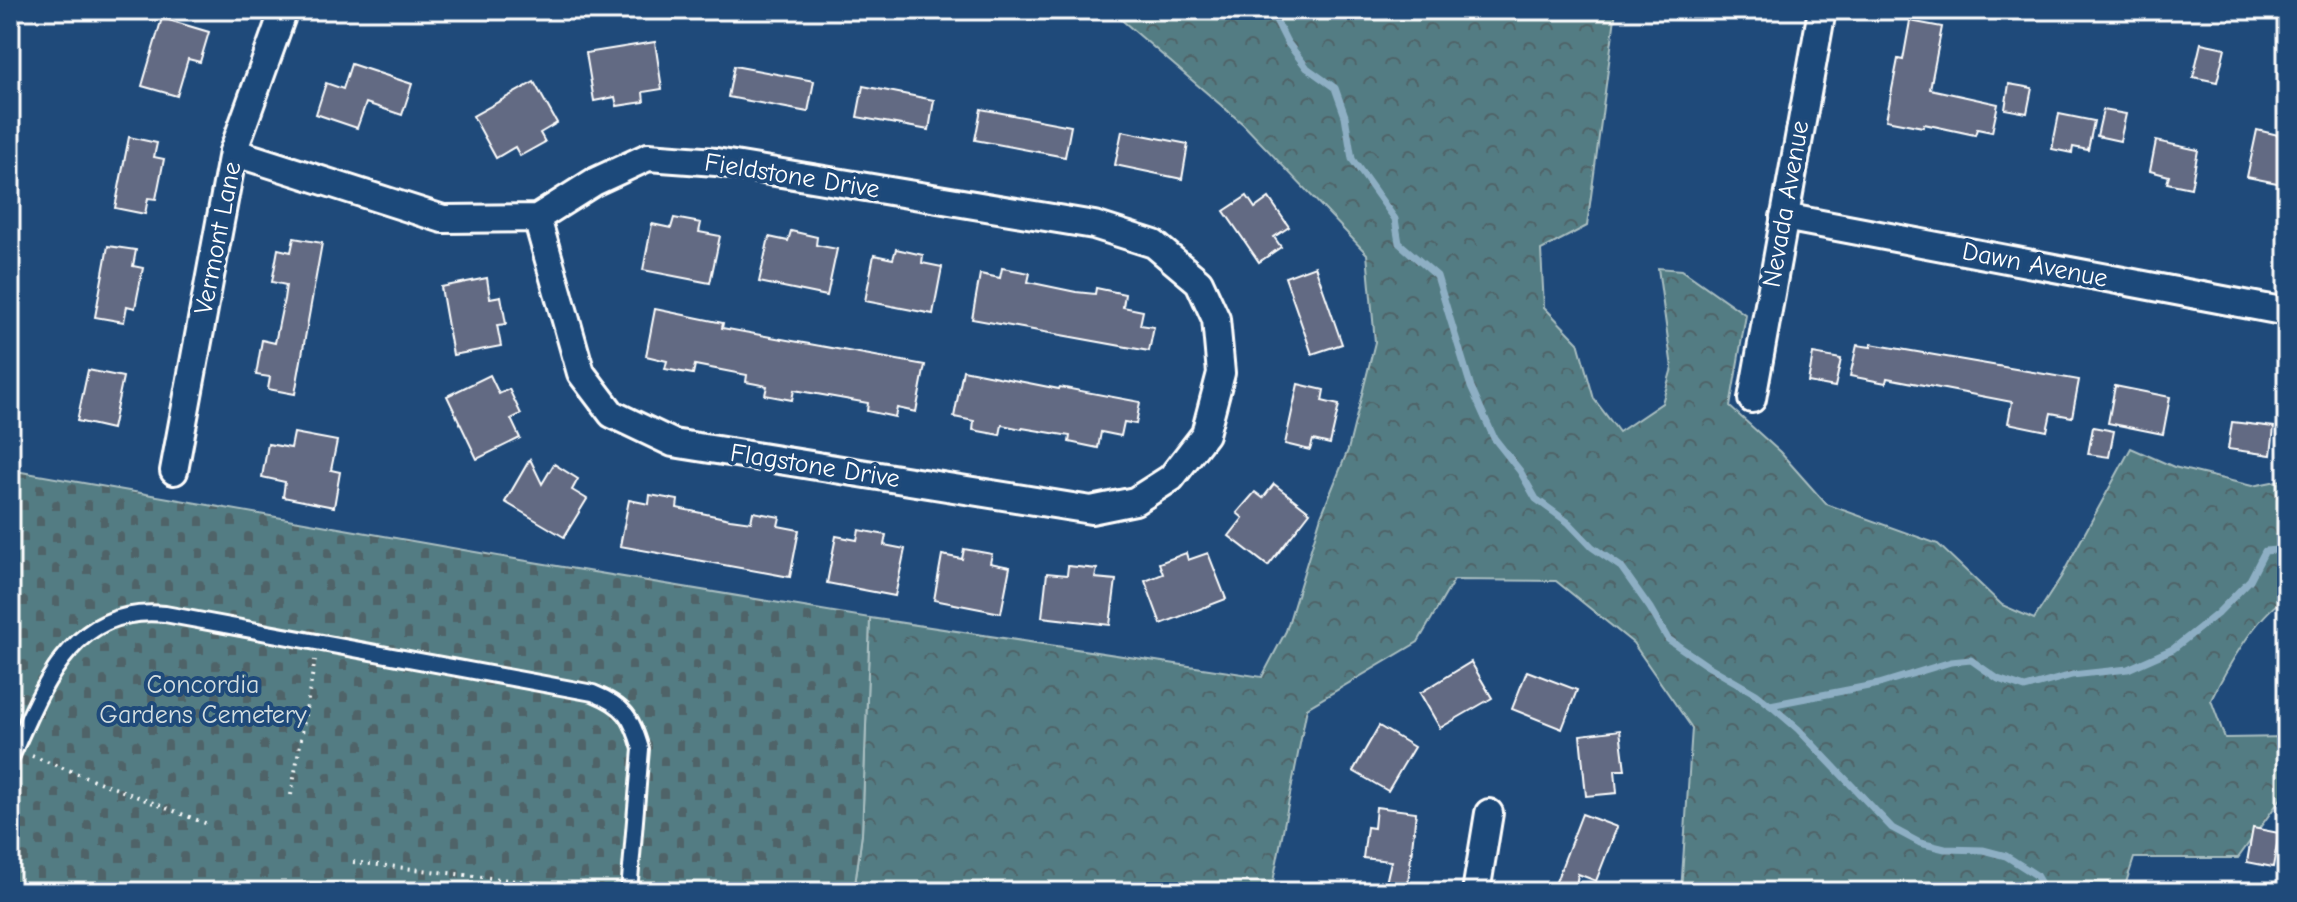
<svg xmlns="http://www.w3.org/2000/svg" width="2297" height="902" viewBox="0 0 2297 902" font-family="'Comic Neue',sans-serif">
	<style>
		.forest { fill: url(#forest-crowns); stroke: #a9bec1; stroke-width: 2 }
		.cemetery { fill: url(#cemetery-stones); stroke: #a9bec1; stroke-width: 2 }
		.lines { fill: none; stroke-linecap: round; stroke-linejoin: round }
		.stream { stroke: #8eafc4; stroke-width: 7 }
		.building { fill: #626b83; stroke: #fff; stroke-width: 2 }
		.service-casing { stroke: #fff; stroke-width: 20 }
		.minor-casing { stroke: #fff; stroke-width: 32 }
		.path { stroke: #fff; stroke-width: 4; stroke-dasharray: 2 6; stroke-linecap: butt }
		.service { stroke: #1f4a7a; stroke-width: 14 }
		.minor { stroke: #1f4a7a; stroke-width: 26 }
		.labels { text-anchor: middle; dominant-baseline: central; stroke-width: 8; stroke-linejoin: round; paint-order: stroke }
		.street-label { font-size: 26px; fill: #fff; stroke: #1f4a7a }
		.park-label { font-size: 26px; fill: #d4dee0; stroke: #1f4a7a }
	</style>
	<defs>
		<pattern id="forest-crowns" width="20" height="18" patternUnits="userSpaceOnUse" patternTransform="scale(2)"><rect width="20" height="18" fill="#537c83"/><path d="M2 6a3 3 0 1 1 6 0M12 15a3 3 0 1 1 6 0" fill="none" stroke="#506468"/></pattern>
		<pattern id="cemetery-stones" width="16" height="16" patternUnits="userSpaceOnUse" patternTransform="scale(2)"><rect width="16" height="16" fill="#537c83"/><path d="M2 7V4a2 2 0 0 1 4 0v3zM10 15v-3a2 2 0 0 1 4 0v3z" fill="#506468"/></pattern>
	</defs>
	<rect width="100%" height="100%" fill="#1f4a7a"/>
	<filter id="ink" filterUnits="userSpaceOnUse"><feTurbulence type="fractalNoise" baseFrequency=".0125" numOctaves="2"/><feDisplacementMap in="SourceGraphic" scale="16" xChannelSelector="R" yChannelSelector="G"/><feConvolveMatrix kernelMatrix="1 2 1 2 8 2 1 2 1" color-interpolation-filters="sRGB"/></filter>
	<g filter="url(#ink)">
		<path class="forest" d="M1110 10H1616L1587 226 1541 250 1544 307 1578 342 1594 399 1619 432 1662 403 1672 368 1658 268 1682 270 1746 315 1730 407 1780 452 1826 504 1938 544 2002 605 2034 619 2061 577 2131 448 2174 467 2252 486 2287 479V597C2256 615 2227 668 2211 700L2225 738 2287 737V790L2238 858H2134L2123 892H1681L1692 728 1633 643 1556 581 1454 580 1418 642 1307 708 1271 892H854L862 834 870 618 1262 677 1286 631 1321 516 1348 450 1375 342 1367 254 1243 124Z"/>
		<polygon class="cemetery" points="10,470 509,558 870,618 862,834 854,892 10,892"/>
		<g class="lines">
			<g class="stream">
				<polyline points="1271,10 1287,42 1307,68 1335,88 1345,116 1352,159 1395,219 1399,243 1437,276 1471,387 1494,438 1520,471 1536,499 1569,523 1592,547 1621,567 1650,608 1668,639 1706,665 1756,694 1770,705 1798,729 1892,828 1920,843 1945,849 1983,850 2006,856 2036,875 2046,892"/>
				<polyline points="1770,705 1879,684 1951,662 1971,660 1998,679 2025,688 2072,675 2128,669 2173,649 2217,614 2250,580 2265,551 2287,549"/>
			</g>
		</g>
		<g class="building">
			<polygon points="162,18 209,32 200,62 188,59 177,96 142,86"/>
			<polygon points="1910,21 1942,27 1930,89 1998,104 1992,132 1977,129 1975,135 1924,124 1923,127 1886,120 1898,59 1903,60"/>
			<polygon points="655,42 662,89 643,92 644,102 617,106 615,97 594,101 586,53"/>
			<polygon points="2201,43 2225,48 2217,82 2193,77"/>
			<polygon points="351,64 412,84 402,115 366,103 357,128 316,114 326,83 343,89"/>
			<polygon points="734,66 814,81 808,112 728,97"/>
			<polygon points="534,82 557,123 540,133 545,142 520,156 515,147 496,158 473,116"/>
			<polygon points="2009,84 2032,88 2027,113 2005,109"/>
			<polygon points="863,86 934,100 929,130 857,117"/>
			<polygon points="981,109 1071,126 1065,157 975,140"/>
			<polygon points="2103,110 2126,114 2120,141 2097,136"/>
			<polygon points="2059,114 2094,121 2088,150 2073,147 2072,153 2052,149"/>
			<polygon points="2257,130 2287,137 2287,185 2247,177"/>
			<polygon points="1122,131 1188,144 1182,179 1115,165"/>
			<polygon points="129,137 157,143 154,157 164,159 156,199 148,198 145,214 115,208"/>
			<polygon points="2156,141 2198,150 2191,188 2167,183 2169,176 2150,171"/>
			<polygon points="1247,196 1255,208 1269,198 1289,227 1274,237 1281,247 1259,262 1224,211"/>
			<polygon points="674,218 701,223 699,232 720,236 710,283 643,270 652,224 671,228"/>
			<polygon points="791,231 817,237 816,245 837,249 827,296 759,282 769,237 788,241"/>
			<polygon points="294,238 322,243 295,394 268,389 270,377 256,375 262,340 275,343 284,299 286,285 272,282 278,249 291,252"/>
			<polygon points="108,246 136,250 133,266 143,268 135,308 127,306 124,322 95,317"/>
			<polygon points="896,249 923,255 922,263 942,267 933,314 865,301 874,255 893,259"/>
			<polygon points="1315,266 1342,344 1312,354 1285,277"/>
			<polygon points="1002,268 1030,273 1028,282 1076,292 1095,294 1096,288 1125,294 1123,307 1143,311 1140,325 1154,327 1149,351 972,319 980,274 1000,278"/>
			<polygon points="487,278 490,298 501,296 506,324 497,325 501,346 453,355 441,287"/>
			<polygon points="655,309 723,323 722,328 925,365 916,412 897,408 895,417 867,411 868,403 794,390 792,400 765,395 767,386 746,382 747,375 695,365 693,374 665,369 667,361 646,356"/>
			<polygon points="1871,344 2079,380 2072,417 2051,413 2047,431 2008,423 2012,402 1887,378 1886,383 1850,376 1857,345 1871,347"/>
			<polygon points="1813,354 1841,359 1835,387 1808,382"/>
			<polygon points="88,370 123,377 112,429 77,421"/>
			<polygon points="963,370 1059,389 1060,387 1140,402 1136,424 1124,422 1121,436 1101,432 1098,448 1069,442 1070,436 1022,428 1022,429 1002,425 1000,435 973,430 974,421 954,417"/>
			<polygon points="490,375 499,394 509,389 521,414 511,419 520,438 477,459 447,396"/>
			<polygon points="1298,384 1324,390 1322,401 1339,405 1330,444 1313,440 1310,450 1285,444"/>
			<polygon points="2115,386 2170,397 2163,434 2108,423"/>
			<polygon points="2232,422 2274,427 2271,455 2228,449"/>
			<polygon points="2093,427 2114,431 2109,457 2088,454"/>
			<polygon points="294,433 337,441 331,470 340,472 334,507 283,497 285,482 262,477 268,444 291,448"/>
			<polygon points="530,459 542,484 554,464 578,479 572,490 587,499 564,537 505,502"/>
			<polygon points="1274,484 1310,512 1268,566 1229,536 1243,518 1237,513 1255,492 1263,498"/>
			<polygon points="650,495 678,500 677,508 730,519 751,522 753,512 780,517 778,526 799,530 790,577 620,546 629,500 649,504"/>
			<polygon points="859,530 886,535 884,545 905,549 895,596 827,583 836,536 857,540"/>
			<polygon points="964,549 992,554 990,563 1010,567 1001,613 934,600 942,555 962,559"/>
			<polygon points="1186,553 1188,560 1208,553 1226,599 1161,624 1145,581 1163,574 1159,563"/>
			<polygon points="1068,566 1097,569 1095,578 1116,580 1110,625 1042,617 1047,573 1067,575"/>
			<polygon points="1471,662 1492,698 1440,728 1420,693"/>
			<polygon points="1527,671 1577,690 1562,729 1512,709"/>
			<polygon points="1379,726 1414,747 1388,791 1353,771"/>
			<polygon points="1620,730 1625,770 1615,770 1617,793 1586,796 1580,735"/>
			<polygon points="1376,807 1416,812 1407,892 1384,892 1391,861 1363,858 1367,827 1374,828"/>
			<polygon points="1582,814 1617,827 1596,881 1578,874 1575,892 1552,892"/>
			<polygon points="2253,828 2279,833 2273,867 2247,862"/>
		</g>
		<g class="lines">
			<g class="service-casing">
				<path id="service" d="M10 760C42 689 71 604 165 614L593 693C625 706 632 717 641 749L629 892"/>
			</g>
			<g class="minor-casing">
				<g id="minor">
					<polyline points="233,152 443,219 537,218 594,182 648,157 716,162 1094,225 1154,244 1199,282 1216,319 1221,373 1205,434 1171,478 1135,501 1091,510 673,443 612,414 581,373 537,218"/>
					<polyline points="1784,217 2287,312"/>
					<polyline points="1752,399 1822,10"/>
					<polyline points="174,471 233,152 284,10"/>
					<polyline points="1476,892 1489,813"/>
				</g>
			</g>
			<g class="path">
				<polyline points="32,756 210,825"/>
				<polyline points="291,795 315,660"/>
				<polyline points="353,862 612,892"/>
			</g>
			<use href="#service" class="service"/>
			<use href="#minor" class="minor"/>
		</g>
	</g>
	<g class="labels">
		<g class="street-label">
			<text transform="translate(792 176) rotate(9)">Fieldstone Drive</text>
			<text transform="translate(1786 204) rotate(-80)">Nevada Avenue</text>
			<text transform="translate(218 238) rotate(-79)">Vermont Lane</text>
			<text transform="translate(2035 265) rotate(11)">Dawn Avenue</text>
			<text transform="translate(815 466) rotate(9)">Flagstone Drive</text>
		</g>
		<g class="park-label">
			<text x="203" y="685">Concordia<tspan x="203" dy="30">Gardens Cemetery</tspan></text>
		</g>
	</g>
	<rect width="2297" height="902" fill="none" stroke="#1f4a7a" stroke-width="40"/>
	<rect x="20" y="20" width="2257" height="862" fill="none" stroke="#fff" stroke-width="3" filter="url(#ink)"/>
</svg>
